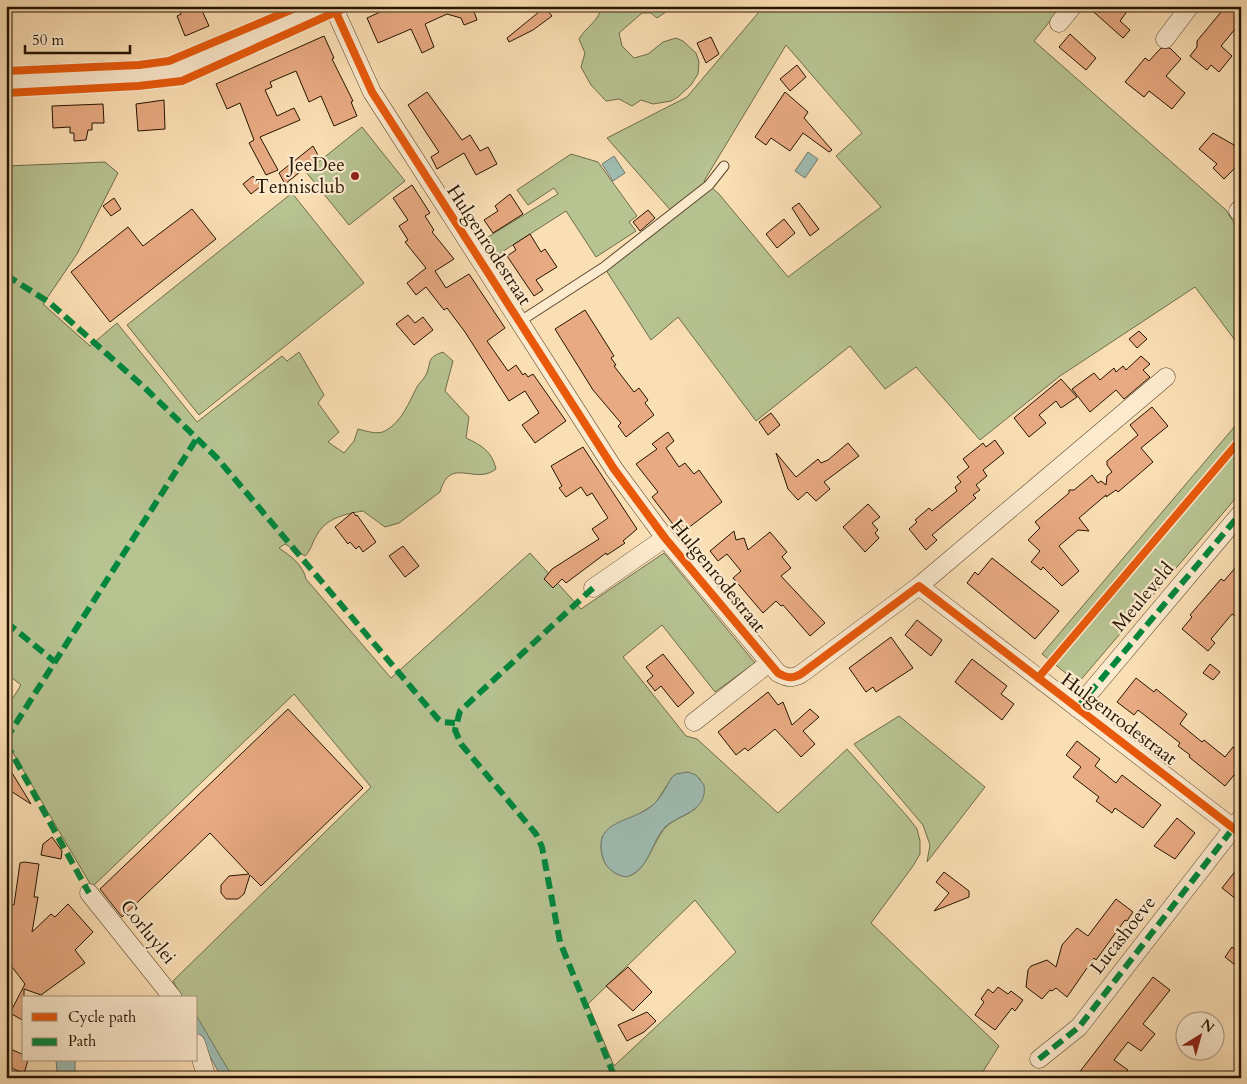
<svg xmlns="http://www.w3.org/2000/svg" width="1247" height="1084" viewBox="0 0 1247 1084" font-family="Cardo,serif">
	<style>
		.green { fill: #b8c392; stroke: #6e6c49; fill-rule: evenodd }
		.water { fill: #9fbcb2; stroke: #6e796b }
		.building { fill: #e8aa82; stroke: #251400 }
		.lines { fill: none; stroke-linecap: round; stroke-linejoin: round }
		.lane-casing { stroke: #5a472d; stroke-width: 11 }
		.street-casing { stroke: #5a472d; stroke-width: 19 }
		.secondary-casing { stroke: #251400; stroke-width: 26 }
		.lane { stroke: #fceace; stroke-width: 9 }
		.street { stroke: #fceace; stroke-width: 18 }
		.secondary { stroke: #fceace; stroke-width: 24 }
		.quiet { stroke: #00873e; stroke-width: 6; stroke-dasharray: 12 6; stroke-linecap: butt }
		.cycleway-casing { stroke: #fceace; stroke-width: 11 }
		.cycleway { stroke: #e8590c; stroke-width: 8 }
		.poi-dot { fill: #8f2418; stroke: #fceace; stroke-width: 2 }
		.labels { text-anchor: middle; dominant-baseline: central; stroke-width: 4.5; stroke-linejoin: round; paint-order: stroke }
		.poi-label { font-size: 19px; fill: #251400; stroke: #fceace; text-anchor: end }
		.street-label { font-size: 19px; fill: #251400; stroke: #fceace }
	</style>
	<rect width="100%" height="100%" fill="#fbdfb4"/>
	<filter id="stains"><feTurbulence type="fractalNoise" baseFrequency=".004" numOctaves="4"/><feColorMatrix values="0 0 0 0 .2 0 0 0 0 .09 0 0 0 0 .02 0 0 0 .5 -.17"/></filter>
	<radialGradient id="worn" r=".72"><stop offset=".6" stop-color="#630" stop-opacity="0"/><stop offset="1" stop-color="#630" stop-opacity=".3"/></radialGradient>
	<g class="green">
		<path d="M602 6H675L657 18 651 13H642L619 33 622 46 634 58 648 54 663 42 676 38 683 41 696 53 699 62 698 74 691 85 678 97 671 101 653 104 641 100 632 106 619 99 606 101 591 85 581 67 585 53 579 39C586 27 599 21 602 6Z"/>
		<path d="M764 6H1062L1034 41 1226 210 1241 234V348L1195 287 1060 376 980 440 916 367 885 389 850 346 756 421 678 317 651 340 604 267 673 213 607 138 687 97ZM786 45 862 133 836 156 881 207 788 277 719 194 704 181Z"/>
		<polygon points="362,127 405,181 349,225 306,172"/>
		<polygon points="571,154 598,162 637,216 629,222 636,231 596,257 566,211 494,257 483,240 558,194 554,188 528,205 517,190"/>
		<path d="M105 162 118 173 77 254 43 304 90 346 117 323 197 422 282 356 287 361 299 352 324 395 318 403 339 432 328 442 344 453 354 441 358 429C366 431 378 435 385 431 402 422 409 402 417 387 419 383 424 379 426 375 432 361 426 358 443 352L453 361 445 391 469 417 466 438C481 445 492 451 496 469 475 486 450 455 440 492L399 523 385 527 363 511C345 514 326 518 317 535 312 542 312 549 305 556L285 544 279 548C291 556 303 565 306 579L391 678 530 553 581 609 664 553 755 663 715 692 662 625 623 657 686 736 697 739 778 813 847 749 907 816 917 829 920 841V854L913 866 871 923 999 1046 979 1078H229L196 1023V998H182L173 981 371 787 294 694 92 887 6 741V709L21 685 6 673V166ZM688 772 700 779 695 809C686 816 674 819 666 827 651 842 641 894 611 870 601 862 600 849 602 837L655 804 669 782ZM695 900 736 952 614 1066 588 1004Z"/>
		<polygon points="292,193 364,283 199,415 127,325"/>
		<polygon points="1241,419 1241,492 1078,683 1042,654"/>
		<polygon points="899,716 985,787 927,862 930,845 923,825 854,744"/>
	</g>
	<g class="water">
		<polygon points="808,152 818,159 805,178 795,171"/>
		<polygon points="614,156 625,173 613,181 602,164"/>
		<path d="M688 772 696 775 704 785C708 812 679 814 665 827 651 842 649 871 626 877 616 875 606 869 603 858 591 818 634 824 655 803 662 796 667 785 672 777L676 774Z"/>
		<polygon points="196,1015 233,1078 222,1078 196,1032"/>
		<polygon points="56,1060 75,1060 75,1078 60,1078 57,1072"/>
	</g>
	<g class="building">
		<polygon points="178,6 200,6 209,26 185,36 177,16 181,14"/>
		<polygon points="393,6 472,6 477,20 464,25 461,18 447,14 425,24 434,47 422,53 411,29 378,43 367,18"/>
		<polygon points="1087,6 1131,6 1120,21 1130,30 1123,38"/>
		<polygon points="1226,6 1236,6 1241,11 1241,22 1221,46 1232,56 1219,72 1211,65 1207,70 1190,56 1197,47 1197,41"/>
		<polygon points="545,7 552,16 533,30 509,42 507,38"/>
		<polygon points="1070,34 1096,58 1086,70 1059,47"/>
		<polygon points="324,36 334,58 332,59 353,101 351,102 357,116 334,126 321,96 309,102 296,71 270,82 272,87 265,90 277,116 294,108 300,120 260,137 278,170 266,175 249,143 254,140 240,103 227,109 216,84"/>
		<polygon points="711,37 719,54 706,63 697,43"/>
		<polygon points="1161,48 1170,48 1181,59 1166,76 1185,93 1172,109 1149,91 1144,97 1125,82 1145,58 1149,61"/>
		<polygon points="797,65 806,77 790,91 780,79"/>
		<polygon points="427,92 462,140 470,135 480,151 488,147 497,164 476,175 464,153 437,169 431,157 439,152 408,105"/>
		<polygon points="785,92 808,112 804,118 832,150 829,152 803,133 790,151 771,138 766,145 755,137"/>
		<polygon points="164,100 165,129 138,131 136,104"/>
		<polygon points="103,104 104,123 92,123 92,130 88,130 86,140 74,141 74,133 70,133 70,127 53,128 52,106"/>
		<polygon points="1213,133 1241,149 1241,162 1224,179 1213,168 1217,164 1199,149"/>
		<polygon points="313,146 319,157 285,184 279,173"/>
		<polygon points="253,176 261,186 251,194 243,184"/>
		<polygon points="412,185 430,213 425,216 434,230 432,232 454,259 435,271 446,288 469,274 505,328 487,341 508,371 516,365 523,375 525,373 528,377 533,374 566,421 535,443 522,425 539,413 525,391 509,401 465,332 447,308 444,310 426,287 416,295 407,283 426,268 405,242 408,240 399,226 408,220 393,198"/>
		<polygon points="510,194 523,214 493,233 484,220 498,211 495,206"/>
		<polygon points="114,198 121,209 111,216 103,206"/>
		<polygon points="799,203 819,229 810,236 792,208"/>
		<polygon points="192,209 216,239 110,322 71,272 128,227 143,246"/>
		<polygon points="648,210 655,218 640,231 633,222"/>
		<polygon points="784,219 795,233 777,248 766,234"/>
		<polygon points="530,234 541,252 545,249 557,267 536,280 543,290 534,296 507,256 516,250 513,245"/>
		<polygon points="585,310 614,356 611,358 616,365 614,366 634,392 639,388 648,400 645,403 654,415 626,437 618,426 621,423 593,390 555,329"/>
		<polygon points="408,315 415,323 423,317 433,330 414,345 396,324"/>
		<polygon points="1139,331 1147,339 1137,348 1129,339"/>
		<polygon points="1141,356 1150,364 1143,370 1150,377 1124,399 1116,390 1090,412 1072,389 1094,373 1100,380 1114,368 1116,372 1123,366 1126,370"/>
		<polygon points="1061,379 1077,397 1061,408 1056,401 1039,415 1046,423 1029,437 1014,418"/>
		<polygon points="1152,407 1168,426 1141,448 1153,462 1118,492 1116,490 1106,497 1106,495 1079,518 1089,531 1078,530 1059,546 1079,571 1062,586 1043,567 1041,570 1031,562 1040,551 1028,540 1040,528 1035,522 1069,493 1069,490 1074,490 1092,475 1098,483 1101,481 1106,485 1107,476 1112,472 1107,465 1107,461 1138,435 1130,425"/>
		<polygon points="771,413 780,425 768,435 759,422"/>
		<polygon points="668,432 674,441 666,448 679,467 685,463 694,474 699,470 722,502 683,532 679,532 652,497 658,492 636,464 657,449 652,444"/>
		<polygon points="995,440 1004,453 983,470 987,476 976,485 980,490 973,495 976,498 932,535 937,540 926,550 909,529 917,522 915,520 929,508 932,511 957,491 955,487 961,482 957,477 969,467 963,459 983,443 986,447"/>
		<polygon points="848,443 859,456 824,482 830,489 816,501 807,492 798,500 788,489 776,453 796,477 818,459 821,463 828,460"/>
		<polygon points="583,447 637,529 623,541 625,543 607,555 606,553 566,583 562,579 553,588 544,579 552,569 599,539 592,529 608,518 592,493 587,496 581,487 566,497 559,488 562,486 551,466"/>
		<polygon points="868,504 880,517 872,523 878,530 875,533 879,538 865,552 843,527"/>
		<polygon points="353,512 356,516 357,515 376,542 363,552 359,546 356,549 350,542 348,544 335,527"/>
		<polygon points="734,531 736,540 744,538 748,550 770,532 787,552 782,557 791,568 781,576 825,623 810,636 783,605 781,606 776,601 763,613 733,578 741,571 727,554 718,561 710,551"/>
		<polygon points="403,546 419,566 405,577 389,556"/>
		<polygon points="992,558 1059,611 1035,639 967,583 975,572 978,575"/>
		<polygon points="1241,561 1241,609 1235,616 1232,614 1211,639 1215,643 1208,651 1182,629 1192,617 1190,615 1221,579 1224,581"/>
		<polygon points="917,620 942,640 931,656 905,635"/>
		<polygon points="891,637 913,668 876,692 873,687 866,692 849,668"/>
		<polygon points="663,654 694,693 678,707 661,686 655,691 647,681 653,676 646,667"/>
		<polygon points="972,659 1007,686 1001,694 1014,704 1002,720 955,682"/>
		<polygon points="1210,664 1220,672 1213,680 1203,673"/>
		<polygon points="1136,678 1154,692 1156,689 1187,714 1180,724 1202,742 1204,740 1225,757 1233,747 1241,753 1241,771 1236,777 1234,775 1225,786 1189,757 1190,755 1178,746 1180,743 1161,728 1138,710 1134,715 1117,702"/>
		<polygon points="768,692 778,705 783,702 792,725 810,709 819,717 803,731 815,744 801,757 775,729 748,751 745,748 736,755 718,732"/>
		<polygon points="288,709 363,788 261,886 250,875 244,894 238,899 226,899 221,893 221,885 229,876 249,874 210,833 122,917 100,889"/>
		<polygon points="1077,741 1100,759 1095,766 1116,783 1122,775 1161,805 1143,828 1115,808 1112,813 1096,801 1099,797 1073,777 1081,767 1066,755"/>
		<polygon points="6,763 31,804 6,788"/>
		<polygon points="1177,818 1195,833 1175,859 1154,846"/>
		<polygon points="52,837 62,851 61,859 41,855 43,844"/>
		<polygon points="24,862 39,864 34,897 38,897 32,932 51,914 55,917 68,904 93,932 75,950 85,963 41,995 24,989 24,1021 10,1013 25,984 6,959 6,910 8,904 14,905 20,863"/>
		<polygon points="1241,864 1241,903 1222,888"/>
		<polygon points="944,872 969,891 969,897 934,911 949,893 936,882"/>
		<polygon points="1116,899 1133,912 1127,921 1125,920 1096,960 1094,958 1067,997 1056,988 1052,991 1050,990 1042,999 1026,987 1028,970 1031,966 1047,960 1056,967 1062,945 1077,928 1088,936"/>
		<polygon points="1232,947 1241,954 1235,965 1225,957"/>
		<polygon points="628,967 652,992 633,1011 606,986"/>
		<polygon points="1153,977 1170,990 1143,1024 1155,1034 1141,1051 1128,1042 1114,1060 1128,1070 1122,1078 1075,1078"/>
		<polygon points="998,987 1008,994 1011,991 1023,1000 1015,1011 1012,1008 995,1030 975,1015 984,1002 981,999 988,989 993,993"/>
		<polygon points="647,1012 656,1021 644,1032 627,1041 618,1025"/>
		<polygon points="6,1047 24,1055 24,1060 28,1060 24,1074 6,1065"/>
	</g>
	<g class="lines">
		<g class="lane-casing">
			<polyline id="lane" points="519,322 604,267 709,185 724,166"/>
		</g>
		<g class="street-casing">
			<g id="street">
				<path d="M333 6 372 92 614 469 665 538 778 673C787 678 792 679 801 674L919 586 1241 834"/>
				<polyline points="1059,23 1073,6"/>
				<polyline points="1165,39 1190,6"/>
				<polyline points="1238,211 1241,208"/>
				<polyline points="919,586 1166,377"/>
				<polyline points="593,588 665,538"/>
				<polyline points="1077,708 1241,513"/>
				<polyline points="694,722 769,663"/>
				<polyline points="89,893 173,998"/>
				<polyline points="196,1043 207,1078"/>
				<polyline points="1039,1059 1079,1027 1241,818"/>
			</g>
		</g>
		<g class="secondary-casing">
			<polyline id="secondary" points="6,79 139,73 171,70 322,6"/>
		</g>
		<use href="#lane" class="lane"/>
		<use href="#street" class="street"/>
		<use href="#secondary" class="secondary"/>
		<g class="quiet">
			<polyline points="6,275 50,303 145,388 217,458 438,719 442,722 455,723"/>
			<polyline points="593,588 460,711 455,730 461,744 536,834 542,847 560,942 615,1078"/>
			<polyline points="6,622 55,662"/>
			<polyline points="1077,708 1241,513"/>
			<polyline points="6,739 197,438"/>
			<polyline points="6,743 89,893"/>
			<polyline points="1039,1059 1079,1027 1241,818"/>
		</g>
		<g class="cycleway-casing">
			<g id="cycleway">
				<path d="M333 6 372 92 614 469 665 538 778 673C787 678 792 679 801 674L919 586 1241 834"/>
				<polyline points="6,71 139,65 169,61 300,6"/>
				<polyline points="6,93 138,86 182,81 349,6"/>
				<polyline points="1038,678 1241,439"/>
			</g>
		</g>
		<use href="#cycleway" class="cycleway"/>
	</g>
	<circle class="poi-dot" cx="355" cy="176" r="5"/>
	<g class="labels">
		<g class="poi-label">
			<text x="345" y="165">JeeDee<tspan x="345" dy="22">Tennisclub</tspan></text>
		</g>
		<g class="street-label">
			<text transform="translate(489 245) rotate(57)">Hulgenrodestraat</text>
			<text transform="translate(718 576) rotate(51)">Hulgenrodestraat</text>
			<text transform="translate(1143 597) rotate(-50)">Meuleveld</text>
			<text transform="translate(1119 719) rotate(37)">Hulgenrodestraat</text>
			<text transform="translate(148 932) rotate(51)">Corluylei</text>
			<text transform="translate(1123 935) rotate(-52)">Lucashoeve</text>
		</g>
	</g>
	<rect width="1247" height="1084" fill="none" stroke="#fbdfb4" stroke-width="25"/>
	<rect x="8" y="8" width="1232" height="1069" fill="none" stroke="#251400" stroke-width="2.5"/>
	<rect x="12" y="12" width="1222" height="1059" fill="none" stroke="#251400"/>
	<rect x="22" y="996" width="175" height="65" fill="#fceace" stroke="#a6947c"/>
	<rect x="32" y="1013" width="25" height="8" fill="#e8590c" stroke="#a6947c"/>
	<text x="68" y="1022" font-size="15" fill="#251400">Cycle path</text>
	<rect x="32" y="1038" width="25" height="8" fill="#00873e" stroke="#a6947c"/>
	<text x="68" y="1046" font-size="15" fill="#251400">Path</text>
	<g transform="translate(1200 1036) rotate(37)"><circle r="24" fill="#fceace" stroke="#a6947c"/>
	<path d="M0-4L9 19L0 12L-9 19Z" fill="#8f2418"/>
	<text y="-8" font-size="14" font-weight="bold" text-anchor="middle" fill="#251400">N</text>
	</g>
	<path d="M25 45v8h105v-8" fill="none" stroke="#251400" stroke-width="2.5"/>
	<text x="32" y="45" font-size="15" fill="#251400" stroke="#fceace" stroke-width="4" paint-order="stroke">50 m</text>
	<rect width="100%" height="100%" filter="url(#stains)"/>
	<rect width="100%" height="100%" fill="url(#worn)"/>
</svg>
